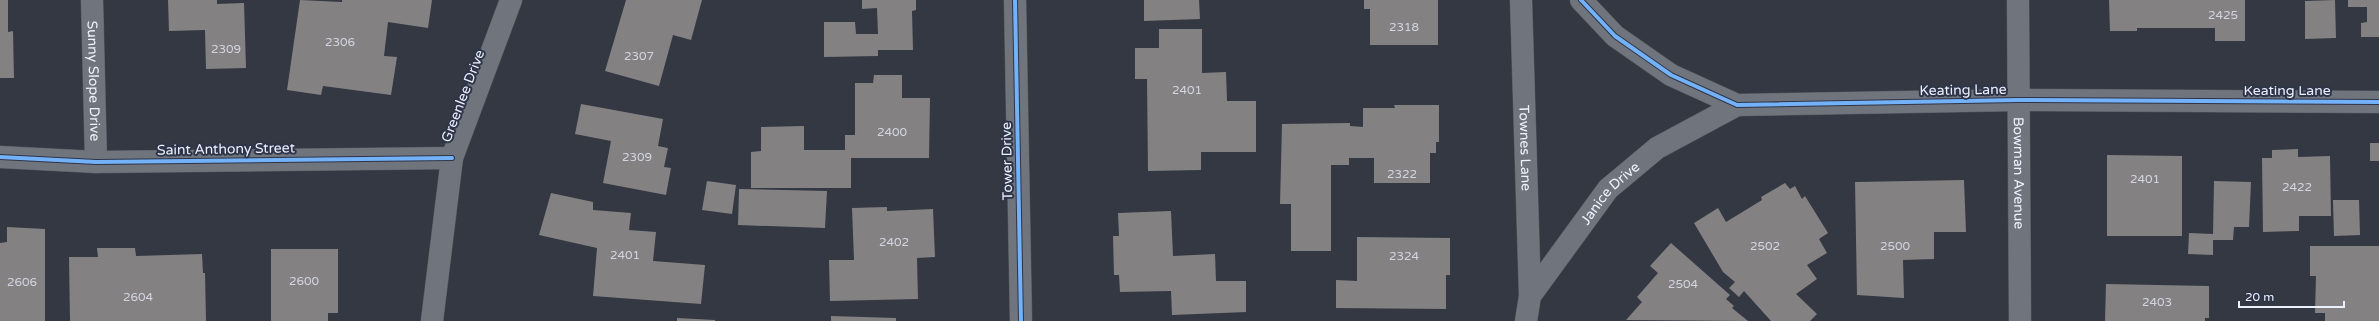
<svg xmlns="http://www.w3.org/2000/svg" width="2379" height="321" viewBox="0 0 2379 321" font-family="'Varela Round',sans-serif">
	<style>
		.building { fill: #848183 }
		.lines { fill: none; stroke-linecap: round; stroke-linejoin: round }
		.street-casing { stroke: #535760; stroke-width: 23 }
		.street { stroke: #70747d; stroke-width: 22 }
		.cycleway-casing { stroke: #2e3548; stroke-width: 6 }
		.cycleway { stroke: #73b2f8; stroke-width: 4 }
		.labels { text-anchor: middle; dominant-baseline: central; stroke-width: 4; stroke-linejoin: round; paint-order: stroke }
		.number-label { font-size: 12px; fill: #d2d5df }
		.street-label { font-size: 14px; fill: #ecf1fe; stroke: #2e3548 }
	</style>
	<rect width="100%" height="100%" fill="#343842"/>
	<g class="building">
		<polygon points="0,0 8,0 8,32 13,31 14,78 0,78"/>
		<polygon points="168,0 217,0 217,4 244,3 246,68 206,69 205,30 169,31"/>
		<polygon points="300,0 342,2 342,0 432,0 428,28 388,22 384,56 397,57 391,95 323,86 321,95 287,90"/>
		<polygon points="626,0 702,0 691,40 673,35 659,86 605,71"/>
		<polygon points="862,0 916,0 916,10 912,11 913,50 878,50 878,56 824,57 824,22 855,22 856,34 878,34 877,8 862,9"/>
		<polygon points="1144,0 1199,0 1200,19 1144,21"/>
		<polygon points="1364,0 1438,0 1438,45 1370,45 1370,9 1364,9"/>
		<polygon points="2109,0 2245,0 2245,41 2215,41 2215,28 2137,28 2137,31 2110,31"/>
		<polygon points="2335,0 2336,38 2305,39 2305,1"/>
		<polygon points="2348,0 2379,0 2379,37 2361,37 2361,23 2367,22 2367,7 2348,7"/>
		<polygon points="1159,29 1202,29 1202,73 1226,72 1227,101 1256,101 1256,152 1201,152 1201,170 1148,171 1147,79 1135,79 1135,48 1159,48"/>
		<polygon points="874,75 902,75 902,98 930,98 929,158 851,158 851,188 751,188 751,152 761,151 761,127 804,126 804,150 845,150 845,135 855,135 855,83 873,83"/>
		<polygon points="581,104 663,119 658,146 668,148 664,167 671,168 666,195 603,183 611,141 575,134"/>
		<polygon points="1394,105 1439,105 1439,142 1436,142 1436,153 1430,153 1430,183 1374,183 1374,158 1349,158 1349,165 1331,165 1331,251 1291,251 1291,204 1280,204 1282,124 1350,123 1350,126 1363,127 1363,108 1395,108"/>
		<rect x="2370" y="143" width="9" height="18"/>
		<polygon points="2298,149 2298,157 2330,156 2331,216 2299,216 2299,231 2263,232 2262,158 2272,158 2272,150"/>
		<polygon points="2107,155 2182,156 2182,236 2107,236"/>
		<polygon points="1964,180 1966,232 1934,232 1934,259 1903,260 1904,298 1857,295 1855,182"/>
		<polygon points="707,181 736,185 732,214 702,210"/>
		<polygon points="2214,181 2251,182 2249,227 2234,227 2233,240 2213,240 2213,255 2188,254 2189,233 2213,234"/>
		<polygon points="1785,183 1790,189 1795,186 1802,199 1805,196 1828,233 1819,239 1827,253 1807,265 1817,279 1796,294 1817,314 1810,321 1771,321 1744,291 1739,297 1729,288 1735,282 1723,272 1694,223 1718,208 1726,222 1762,200 1761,197"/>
		<polygon points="739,189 827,191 825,228 738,225"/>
		<polygon points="551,193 593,202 593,210 631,213 629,230 656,232 653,261 705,265 701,304 593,296 597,248 539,235"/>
		<polygon points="2333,200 2359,200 2360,235 2334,236"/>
		<polygon points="887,207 887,211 933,209 935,257 917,258 918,299 830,301 829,260 854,260 852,208"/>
		<polygon points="1171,211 1173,256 1215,254 1216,281 1246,281 1246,312 1172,315 1171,291 1120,292 1119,275 1114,275 1113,236 1119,236 1118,213"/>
		<polygon points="7,227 45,229 45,321 0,321 0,243 7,242"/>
		<polygon points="1357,237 1450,238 1450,275 1446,275 1446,309 1336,308 1336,280 1357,281"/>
		<polygon points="1671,243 1730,295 1726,299 1734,306 1732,308 1748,321 1626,320 1642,302 1637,297 1658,273 1650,266"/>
		<polygon points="2310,246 2379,246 2379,321 2325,321 2325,313 2315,313 2316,276 2310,276"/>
		<polygon points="97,248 135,248 136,256 202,254 203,273 205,273 206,321 70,321 69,257 98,257"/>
		<polygon points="271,249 338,249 338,313 328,313 328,321 271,321"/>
		<polygon points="2106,284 2209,286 2209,318 2205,318 2205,321 2105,321"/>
		<polygon points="831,316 896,318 896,321 831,321"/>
		<polygon points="677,318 715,320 715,321 677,321"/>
	</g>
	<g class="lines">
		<g class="street-casing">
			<g id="street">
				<path id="s1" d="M92 0 96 162"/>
				<polyline points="1015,0 1021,321"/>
				<path id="s2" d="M1521 0 1530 296"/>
				<polyline points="1581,0 1615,36 1671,75 1737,105 2018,100 2379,102"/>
				<path id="s3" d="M2018 0 2020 321"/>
				<polyline points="0,157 96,162 452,158"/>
				<polyline points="432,321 452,158 511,0"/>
				<path id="s4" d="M1526 321 1530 296 1608 189 1657 148 1737 105"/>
			</g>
		</g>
		<use href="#street" class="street"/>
		<g class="cycleway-casing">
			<g id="cycleway">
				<polyline points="1015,0 1021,321"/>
				<polyline points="1581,0 1615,36 1671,75 1737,105 2018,100 2379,102"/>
				<polyline points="0,157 96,162 452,158"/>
			</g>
		</g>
		<use href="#cycleway" class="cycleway"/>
	</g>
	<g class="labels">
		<g class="number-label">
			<text x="2223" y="15">2425</text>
			<text x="1404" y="27">2318</text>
			<text x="340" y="42">2306</text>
			<text x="226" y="49">2309</text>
			<text x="639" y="56">2307</text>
			<text x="1187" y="90">2401</text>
			<text x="892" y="132">2400</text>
			<text x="637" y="157">2309</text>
			<text x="1402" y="174">2322</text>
			<text x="2145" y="179">2401</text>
			<text x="2297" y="187">2422</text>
			<text x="894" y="242">2402</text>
			<text x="1765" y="246">2502</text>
			<text x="1895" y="246">2500</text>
			<text x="625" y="255">2401</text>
			<text x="1404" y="256">2324</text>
			<text x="304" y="281">2600</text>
			<text x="22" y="282">2606</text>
			<text x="1683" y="284">2504</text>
			<text x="138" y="297">2604</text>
			<text x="2157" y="302">2403</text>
		</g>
		<g class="street-label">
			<text stroke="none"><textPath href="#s1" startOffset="81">Sunny Slope Drive</textPath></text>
			<text transform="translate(1963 90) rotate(-1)">Keating Lane</text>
			<text x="2287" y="90">Keating Lane</text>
			<text transform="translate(463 96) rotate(-69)">Greenlee Drive</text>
			<text stroke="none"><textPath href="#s2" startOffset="148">Townes Lane</textPath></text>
			<text transform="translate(226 149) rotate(-1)">Saint Anthony Street</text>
			<text transform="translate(1007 161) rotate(-91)">Tower Drive</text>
			<text stroke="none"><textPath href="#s3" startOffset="173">Bowman Avenue</textPath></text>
			<text stroke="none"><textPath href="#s4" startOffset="156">Janice Drive</textPath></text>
		</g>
	</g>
	<path d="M2239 301v6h105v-6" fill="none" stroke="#ecf1fe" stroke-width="2"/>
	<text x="2245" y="301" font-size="12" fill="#ecf1fe" stroke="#2e3548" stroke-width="3" paint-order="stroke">20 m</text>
</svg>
